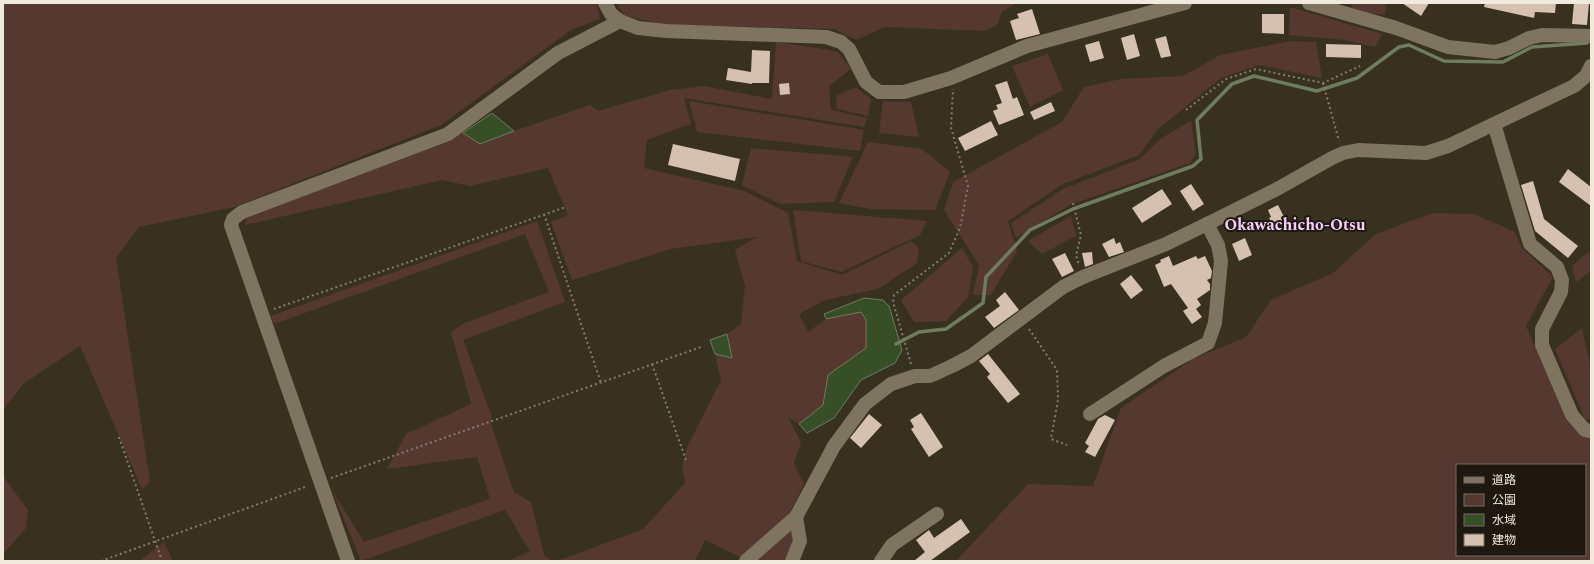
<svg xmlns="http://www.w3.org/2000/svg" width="1594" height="564" viewBox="0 0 1594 564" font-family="Spectral,'Noto Sans JP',serif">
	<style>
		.green { fill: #553830; fill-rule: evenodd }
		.water { fill: #374f27; stroke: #6e7d5e }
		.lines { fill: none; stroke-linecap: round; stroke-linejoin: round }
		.stream { stroke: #6e7d5e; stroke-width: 3.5 }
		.building { fill: #d6c1b1 }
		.path { stroke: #837c6d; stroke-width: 2; stroke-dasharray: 2 3; stroke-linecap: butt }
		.street { stroke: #7e7460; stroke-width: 14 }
		.labels { text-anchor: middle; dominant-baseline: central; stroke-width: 4; stroke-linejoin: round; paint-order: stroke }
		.quarter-label { font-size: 16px; font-weight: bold; fill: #facdfd; stroke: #1d1911 }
	</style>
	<rect width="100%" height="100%" fill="#39311f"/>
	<g class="green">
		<polygon points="3,3 597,3 600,19 571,30 441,125 234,207 139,227 116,258 150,482 142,489 80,346 23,384 3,410"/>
		<polygon points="617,3 1016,3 1002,12 997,25 983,31 884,27 857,40 834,29 663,25 624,15"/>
		<polygon points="1352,3 1386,3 1385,15 1351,11"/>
		<polygon points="1290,7 1382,34 1375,47 1344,40 1289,35"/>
		<polygon points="1291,41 1316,42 1322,78 1259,65 1221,78 1157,130 1139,155 1063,184 1008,221 1017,251 991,295 973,295 979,265 944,210 953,182 1062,122 1084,87 1121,79 1183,76 1220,55"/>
		<polygon points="776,42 837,51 851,69 829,86 831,110 867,118 864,127 684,98 691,124 647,140 644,168 744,191 788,213 797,261 842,275 911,241 919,248 917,263 878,289 825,300 799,314 808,332 826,319 861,312 866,320 866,348 828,375 823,405 799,424 788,417 801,442 794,463 804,484 789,514 794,536 785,561 748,561 705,540 695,561 557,561 643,529 685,483 682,465 688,445 721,380 715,354 732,358 727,334 741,324 745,286 735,250 757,237 671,249 572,280 551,222 568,215 548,168 470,186 442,180 245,225 246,217 463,133 481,144 514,131 590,105 598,111 670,90 704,86 772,99"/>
		<polygon points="1048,54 1063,90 1030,107 1012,66"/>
		<polygon points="856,87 871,99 868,116 837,109 836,96"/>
		<polygon points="689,101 864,130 860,151 697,132"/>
		<polygon points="883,101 911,102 919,137 879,133"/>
		<polygon points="1191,121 1196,154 1190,163 1070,205 1016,238 1011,223 1063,189 1140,159 1160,139"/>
		<polygon points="868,142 922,149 950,172 935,210 871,209 839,203"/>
		<polygon points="751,148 853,157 834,202 780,204 742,185"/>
		<polygon points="793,210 927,221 920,235 841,272 801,261"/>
		<path d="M1432 213 1474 214 1515 232 1522 248 1553 277 1526 326 1567 421 1591 439V561H956L1028 484 1093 486 1121 408 1193 359 1246 337 1271 300 1333 273 1376 234ZM1457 465H1585V555H1457Z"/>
		<polygon points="1071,216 1076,236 1042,254 1028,241"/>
		<polygon points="537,221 565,302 463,340 491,414 492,427 514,492 531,502 544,555 552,561 508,561 530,551 505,510 361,561 332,490 364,542 490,499 477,457 387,469 406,434 471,404 451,332 464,323 549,292 525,234 274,324 271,316"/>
		<polygon points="962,248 973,267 968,297 946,321 914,322 901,300"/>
		<polygon points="1591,250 1591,271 1576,282 1572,266"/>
		<polygon points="1582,328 1591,369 1591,420 1585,419 1555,349"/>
		<polygon points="3,476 28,510 26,528 3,554"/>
		<polygon points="164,542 173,561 143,561 142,559"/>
	</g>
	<g class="water">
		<polygon points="492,113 514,131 480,144 463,133"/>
		<polygon points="864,298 883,300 889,306 902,350 895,363 861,380 834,418 807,433 799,424 823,405 828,375 866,348 866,320 861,312 826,319 824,314"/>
		<polygon points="727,334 732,358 715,354 710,340"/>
	</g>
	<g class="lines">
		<polyline class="stream" points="896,344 919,332 946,329 983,303 986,277 1030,230 1073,209 1193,166 1201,159 1197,120 1232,84 1254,76 1317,91 1357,78 1399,47 1409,45 1444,61 1503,62 1532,47 1587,43"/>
	</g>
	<g class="building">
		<polygon points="1402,3 1429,3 1421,16"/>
		<polygon points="1485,3 1556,3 1555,13 1535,12 1534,18 1484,7"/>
		<polygon points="1574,3 1589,3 1587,25 1572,24"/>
		<polygon points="1032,9 1040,34 1016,40 1010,21 1019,18 1017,14"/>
		<polygon points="1262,14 1284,14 1284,34 1262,33"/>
		<polygon points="1134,34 1140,56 1127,60 1121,38"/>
		<polygon points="1166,36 1171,56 1161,58 1155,39"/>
		<polygon points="1099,41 1104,58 1090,62 1085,45"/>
		<polygon points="1326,44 1361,45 1361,58 1326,57"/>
		<polygon points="752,50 770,51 769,83 752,83 752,84 726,80 728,68 751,72"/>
		<polygon points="1007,81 1013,99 1017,97 1024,115 999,125 993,111 998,109 996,105 1002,103 995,85"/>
		<polygon points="789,83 790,94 780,95 779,84"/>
		<polygon points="1051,102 1055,111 1034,120 1030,112"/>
		<polygon points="991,121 998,135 965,151 958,138"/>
		<polygon points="673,144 740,159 735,181 668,165"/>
		<polygon points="1568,169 1591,187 1591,206 1559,182"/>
		<polygon points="1533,181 1544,219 1578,246 1568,258 1535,231 1521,185"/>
		<polygon points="1191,184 1204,204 1193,211 1180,191"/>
		<polygon points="1162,189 1172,204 1142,223 1132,208"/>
		<polygon points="1278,205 1287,223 1275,229 1269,218 1271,217 1268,210"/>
		<polygon points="1114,238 1116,244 1120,242 1124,252 1109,257 1102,244"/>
		<polygon points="1245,238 1252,255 1239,261 1232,244"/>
		<polygon points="1092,252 1093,264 1085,267 1082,253"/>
		<polygon points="1065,253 1074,271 1062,277 1052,259"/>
		<polygon points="1169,256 1173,266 1196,256 1198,259 1205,256 1212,271 1211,278 1207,280 1210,284 1210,290 1197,299 1201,305 1196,309 1202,317 1192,324 1183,311 1188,308 1171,284 1164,287 1155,265 1161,262 1160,260"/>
		<polygon points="1131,275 1143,290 1131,299 1120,284"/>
		<polygon points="1005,292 1019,310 994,328 985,317 1000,306 996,300"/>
		<polygon points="988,354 1020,394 1008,403 987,377 990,374 979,361"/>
		<polygon points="921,413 943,447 929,457 911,429 914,427 910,420"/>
		<polygon points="869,414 882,425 861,448 850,438"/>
		<polygon points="1105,415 1115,420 1095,457 1085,452 1089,446 1085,443 1098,419"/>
		<polygon points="961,519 970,532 930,561 914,561 925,552 916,540 929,530 934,538"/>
	</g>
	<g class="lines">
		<g class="path">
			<polyline points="1323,83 1339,141"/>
			<polyline points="1186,110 1226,79 1256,69 1323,83 1360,66"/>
			<polyline points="1073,203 1081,235 1076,256 1079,265"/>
			<polyline points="544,214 601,383"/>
			<polyline points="274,309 566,207"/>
			<polyline points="1029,329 1057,370 1058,400 1051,439 1067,445"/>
			<polyline points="652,364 687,463"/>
			<polyline points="911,364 893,302 894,295 949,253 960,228 968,186 951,128 953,89"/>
			<polyline points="119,437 162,561"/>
			<polyline points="331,478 701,347"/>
			<polyline points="101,561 308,486"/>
		</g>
		<g class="street">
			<polyline points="605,3 611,14 620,21 638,28 666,31 826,37 841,42 849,49 866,82 879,92 904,92 951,78 1027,46 1185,3"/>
			<polyline points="1309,3 1396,28 1448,47 1495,52 1509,48 1529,38 1542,35 1591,36"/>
			<polyline points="1494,124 1530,244 1557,267 1562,280 1561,292 1542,329 1542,345 1572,415 1585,430 1591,431"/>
			<polyline points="1090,414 1164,366 1208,343 1215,323 1221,261 1218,245 1207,224"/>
			<polyline points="348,561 231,225 233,219 242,212 448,134 558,53 620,21"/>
			<polyline points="746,561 796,517 834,446 865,404 891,384 915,376 930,376 952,366 971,356 1063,287 1083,277 1166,244 1207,224 1277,189 1332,158 1343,153 1358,150 1426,153 1448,146 1574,86 1586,76 1591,66"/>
			<polyline points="792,561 800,541 796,517"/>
			<polyline points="881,561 892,545 937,514"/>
		</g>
	</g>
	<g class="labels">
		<g class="quarter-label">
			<text x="1295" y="225">Okawachicho-Otsu</text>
		</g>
	</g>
	<rect width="1594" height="564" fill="none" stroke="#efe9de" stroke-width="8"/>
	<rect x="1456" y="464" width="130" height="92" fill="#1d1911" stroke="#716c63"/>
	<rect x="1464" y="477" width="20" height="6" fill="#7e7460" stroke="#716c63"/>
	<text x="1492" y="484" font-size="12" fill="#efe9de">道路</text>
	<rect x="1464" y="494" width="20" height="12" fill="#553830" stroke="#716c63"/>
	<text x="1492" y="504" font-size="12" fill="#efe9de">公園</text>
	<rect x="1464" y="514" width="20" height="12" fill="#374f27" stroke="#716c63"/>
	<text x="1492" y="524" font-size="12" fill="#efe9de">水域</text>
	<rect x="1464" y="534" width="20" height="12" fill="#d6c1b1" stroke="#716c63"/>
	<text x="1492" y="544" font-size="12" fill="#efe9de">建物</text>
</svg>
